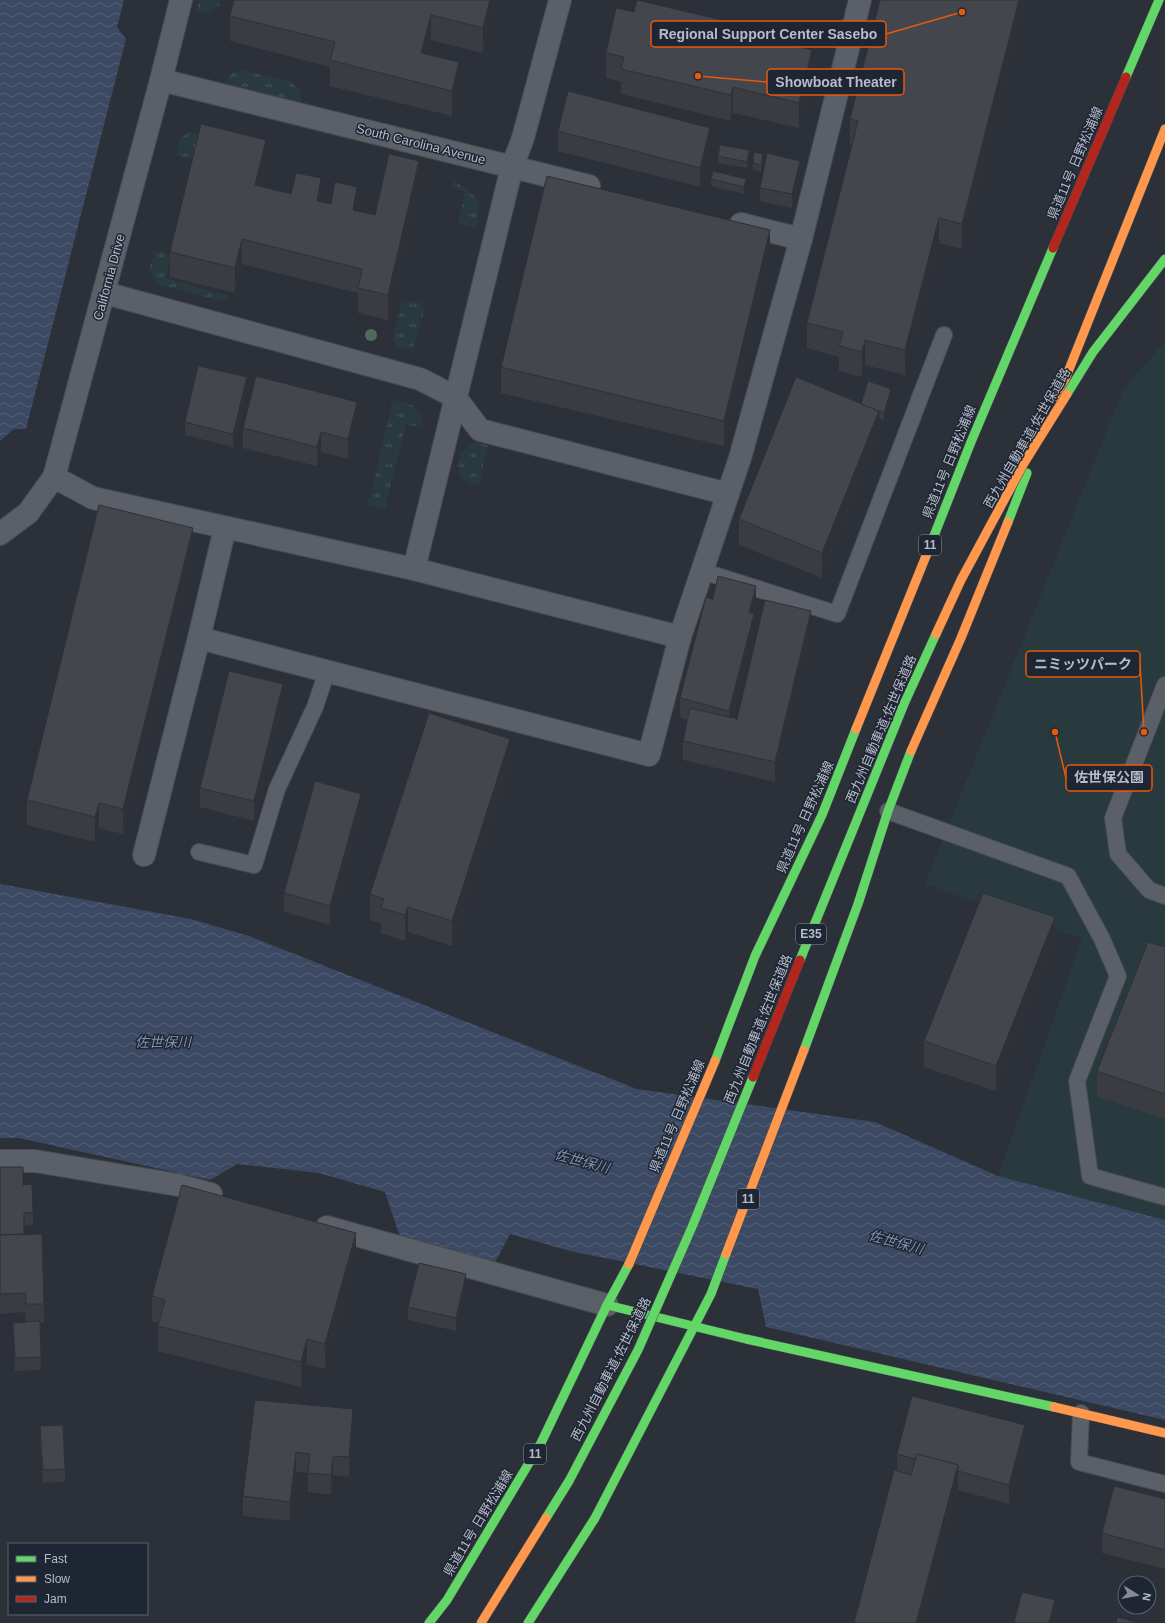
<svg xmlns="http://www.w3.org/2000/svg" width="1165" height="1623" viewBox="0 0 1165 1623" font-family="Arial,'Noto Sans JP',sans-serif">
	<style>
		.grass { fill: url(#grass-tufts) }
		.park { fill: #293a3e }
		.water { fill: url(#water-waves) }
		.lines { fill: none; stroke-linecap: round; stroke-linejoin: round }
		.lane-casing { stroke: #484b51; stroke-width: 18 }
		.street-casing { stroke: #484b51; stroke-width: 24 }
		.fast-casing { stroke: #484b51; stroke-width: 10 }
		.slow-casing { stroke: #484b51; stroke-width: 10 }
		.jam-casing { stroke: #484b51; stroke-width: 10 }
		.lane { stroke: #5b5f67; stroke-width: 16 }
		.street { stroke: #5b5f67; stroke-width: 22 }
		.fast { stroke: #63d668; stroke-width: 9 }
		.slow { stroke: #ff974d; stroke-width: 9 }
		.jam { stroke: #b3261e; stroke-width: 9 }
		.fast-bridge-casing { stroke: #494c53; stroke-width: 10; stroke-linecap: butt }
		.slow-bridge-casing { stroke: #494c53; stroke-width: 10; stroke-linecap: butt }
		.jam-bridge-casing { stroke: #494c53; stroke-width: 10; stroke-linecap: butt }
		.fast-bridge { stroke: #63d668; stroke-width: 9 }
		.slow-bridge { stroke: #ff974d; stroke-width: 9 }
		.jam-bridge { stroke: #b3261e; stroke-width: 9 }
		.tree { fill: #516a5d }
		.wall { fill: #3a3c42 }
		.shaded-wall { fill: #2f3136 }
		.building { fill: #43464d; stroke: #2f3136 }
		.labels { text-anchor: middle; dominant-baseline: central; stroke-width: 3; stroke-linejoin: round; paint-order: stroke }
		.shield { fill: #1f2633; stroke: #898f9c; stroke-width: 1 }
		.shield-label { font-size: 12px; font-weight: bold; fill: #b6bcc9 }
		.street-label { font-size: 13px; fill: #b6bcc9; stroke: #1f2633 }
		.water-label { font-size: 14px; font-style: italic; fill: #8090af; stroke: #1f2633 }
		.leader { fill: none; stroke: #e8590c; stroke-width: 1.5 }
		.callout-dot { fill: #e8590c; stroke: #1f2633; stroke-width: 1.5 }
		.callout { fill: #1f2633; stroke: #e8590c; stroke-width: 1.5 }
		.callout-label { font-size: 14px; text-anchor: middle; font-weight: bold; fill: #b6bcc9 }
	</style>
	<defs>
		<pattern id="grass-tufts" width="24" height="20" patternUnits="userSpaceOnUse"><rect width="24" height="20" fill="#293a3e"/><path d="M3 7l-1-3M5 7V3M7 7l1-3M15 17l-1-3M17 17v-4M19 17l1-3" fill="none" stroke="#465559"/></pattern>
		<pattern id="water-waves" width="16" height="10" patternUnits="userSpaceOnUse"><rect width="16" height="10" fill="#3b4962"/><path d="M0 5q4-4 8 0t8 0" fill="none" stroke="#556177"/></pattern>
	</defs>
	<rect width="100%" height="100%" fill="#2c3038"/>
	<g class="grass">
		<path d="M199 0H222C217 12 207 13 195 14Z"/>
		<polygon points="242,70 291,82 300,90 302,103 224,83 233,72"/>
		<polygon points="189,132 224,140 194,160 176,155 180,139"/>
		<polygon points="454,180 479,200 478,223 473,227 458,223 465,192 453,188"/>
		<polygon points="154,251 170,254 166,278 229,296 225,302 158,285 149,270"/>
		<polygon points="409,301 421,303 425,310 414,346 408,349 396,346 393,339 401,304"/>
		<path d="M393 400C412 404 423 406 423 428L406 424 385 509 368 505Z"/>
		<path d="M481 441 488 446 479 484 470 485C467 483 463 480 461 477 453 460 464 444 481 441Z"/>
	</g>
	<polygon class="park" points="1165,342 1165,1220 998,1176 1082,939 925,884 1124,388"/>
	<g class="water">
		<polygon points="0,0 124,0 117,27 126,39 26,429 14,429 0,441"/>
		<polygon points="0,884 191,919 249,936 637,1089 875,1122 998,1176 1165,1220 1165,1420 766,1327 758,1289 570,1251 510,1234 493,1266 400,1237 385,1192 319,1173 237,1164 210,1180 19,1138 0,1138"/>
	</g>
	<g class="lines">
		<g class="lane-casing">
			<g id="lane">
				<polyline points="702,571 837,614 944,335"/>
				<polyline points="1165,685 1113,818 1118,854 1149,890 1165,896"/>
				<polyline points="888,811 1068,876 1102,939 1118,976 1077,1081 1090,1176 1165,1197"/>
				<polyline points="199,852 254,865 277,789 315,707 327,671"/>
				<polyline points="1081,1413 1079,1462 1165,1484"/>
			</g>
		</g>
		<g class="street-casing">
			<g id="street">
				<polyline points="161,80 589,186"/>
				<polyline points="741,224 801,239"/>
				<polyline points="105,293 420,379 455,397 480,430 728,494"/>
				<polyline points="54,477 93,498 414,569 680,637"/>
				<polyline points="0,534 28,513 54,477 161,80 181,0"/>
				<polyline points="414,569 512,167 523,138 560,0"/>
				<polyline points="199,638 649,755 680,637 740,458 801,239 860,0"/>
				<polyline points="144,855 199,638 225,528"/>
				<polyline points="0,1161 35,1161 178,1185 211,1194"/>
				<polyline points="327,1227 607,1305"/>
			</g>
		</g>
		<g class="fast-casing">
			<g id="fast">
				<polyline points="1126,77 1159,0"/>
				<polyline points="1008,522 1027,473"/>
				<polyline points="928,551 971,442 1053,248"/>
				<polyline points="804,1050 858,904 888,811 911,751"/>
				<polyline points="715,1061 755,956 822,815 856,729"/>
				<polyline points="607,1305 746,1339 1054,1407"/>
				<polyline points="429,1623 447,1600 541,1443 607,1305 629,1264"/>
				<polyline points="528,1623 595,1518 711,1294 726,1254"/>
			</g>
		</g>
		<g class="slow-casing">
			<g id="slow">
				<polyline points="1058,397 1165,129"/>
				<polyline points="856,729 928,551"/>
				<polyline points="911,751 961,638 1008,522"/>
				<polyline points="726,1254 804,1050"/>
				<polyline points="629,1264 715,1061"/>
				<polyline points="1054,1407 1165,1433"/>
			</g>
		</g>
		<g class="jam-casing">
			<polyline id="jam" points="1053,248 1126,77"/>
		</g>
		<use href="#lane" class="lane"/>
		<use href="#street" class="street"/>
		<use href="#fast" class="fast"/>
		<use href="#slow" class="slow"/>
		<use href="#jam" class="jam"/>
		<g class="fast-bridge-casing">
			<g id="fast-bridge">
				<polyline points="1067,394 1093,352 1165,259"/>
				<polyline points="800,960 904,704 936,634"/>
				<polyline points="546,1518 569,1481 638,1350 692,1227 753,1077"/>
			</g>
		</g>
		<g class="slow-bridge-casing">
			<g id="slow-bridge">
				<polyline points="936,634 961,580 1024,463 1067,394"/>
				<polyline points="481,1623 546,1518"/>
			</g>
		</g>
		<g class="jam-bridge-casing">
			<polyline id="jam-bridge" points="753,1077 800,960"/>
		</g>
		<use href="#fast-bridge" class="fast-bridge"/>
		<use href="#slow-bridge" class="slow-bridge"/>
		<use href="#jam-bridge" class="jam-bridge"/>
	</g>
	<circle class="tree" cx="371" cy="335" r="6"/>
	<g class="wall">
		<polygon points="234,0 496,0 483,53 431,40 427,54 459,87 452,116 330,86 330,67 230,41 230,16"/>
		<polygon points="1025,0 962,249 939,243 905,375 865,365 862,377 839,371 839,357 807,348 807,323 852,145 850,145 850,119"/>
		<polygon points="634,12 747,35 812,76 799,128 733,113 731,121 621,94 621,82 606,78 606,53"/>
		<polygon points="558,131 710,147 700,187 558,151"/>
		<polygon points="718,156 749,157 747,168 718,163"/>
		<polygon points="763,161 761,172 753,170 753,163"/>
		<polygon points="266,165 261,186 375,215 419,186 388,320 358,313 358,293 242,264 235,293 170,277 170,252"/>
		<polygon points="800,174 792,208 760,201 760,188"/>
		<polygon points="711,179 746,186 744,194 711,186"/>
		<polygon points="770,255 724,446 501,393 501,367"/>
		<polygon points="247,391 233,447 185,435 185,422"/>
		<polygon points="891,395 884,420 879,418 879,437 822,578 739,545 739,519 861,404"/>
		<polygon points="357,421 348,459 321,452 317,466 243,448 243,428"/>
		<polygon points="193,553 123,834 99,828 95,842 27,825 27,800"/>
		<polygon points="713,599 756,605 754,614 754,633 732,718 737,719 811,630 775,782 683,760 683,741 688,720 680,717 680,698"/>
		<polygon points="283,704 254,821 200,807 200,788"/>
		<polygon points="510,764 452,946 408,932 405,941 381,933 381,923 370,920 370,894"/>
		<polygon points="361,814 330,925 284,912 284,893"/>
		<polygon points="1055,942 996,1091 924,1067 924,1041"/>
		<polygon points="1165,947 1165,1119 1097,1096 1097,1071"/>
		<polygon points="0,1167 23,1185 33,1212 33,1225 24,1226 24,1234 44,1304 44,1323 40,1323 41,1370 15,1371 13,1323 26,1322 25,1312 0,1314"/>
		<polygon points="356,1259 325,1369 307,1364 301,1387 158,1351 158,1326 159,1323 152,1321 152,1296"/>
		<polygon points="466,1288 456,1331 408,1320 408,1307"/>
		<polygon points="255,1400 353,1429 349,1477 333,1475 331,1495 308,1492 308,1473 296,1472 290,1521 243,1516 243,1496"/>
		<polygon points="40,1426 65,1469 65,1482 43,1483 40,1440"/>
		<polygon points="1025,1445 1009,1504 958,1490 923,1623 854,1623 897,1471 897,1454"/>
		<polygon points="1165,1499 1165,1569 1102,1553 1102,1533"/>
	</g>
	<g class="shaded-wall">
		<polygon points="490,0 496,0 483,53 483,28"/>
		<polygon points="1019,0 1025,0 962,249 962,224"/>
		<polygon points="431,15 431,40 421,78 421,53"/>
		<polygon points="747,26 747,51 745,35"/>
		<polygon points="812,50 812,76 799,128 799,103"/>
		<polygon points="459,62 459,87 452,116 452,91"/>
		<polygon points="733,87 733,113 731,121 731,95"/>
		<polygon points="710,128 710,147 700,187 700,168"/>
		<polygon points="266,140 266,165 255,210 255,185"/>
		<polygon points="749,150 749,157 747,168 747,162"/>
		<polygon points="763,154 763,161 761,172 761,165"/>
		<polygon points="419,161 419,186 388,320 388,295"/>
		<polygon points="800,161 800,174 792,208 792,194"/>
		<polygon points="321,178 321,204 317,201"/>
		<polygon points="746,179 746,186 744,194 744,187"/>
		<polygon points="357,187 357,212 353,210"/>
		<polygon points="939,218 939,243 905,375 905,350"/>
		<polygon points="770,230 770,255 724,446 724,421"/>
		<polygon points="242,239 242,264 235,293 235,268"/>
		<polygon points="865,340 865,365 862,377 862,352"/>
		<polygon points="247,377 247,391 233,447 233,434"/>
		<polygon points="891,389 891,395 884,420 884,413"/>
		<polygon points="357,402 357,421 348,459 348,439"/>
		<polygon points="879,411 879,437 822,578 822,553"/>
		<polygon points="321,432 321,452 317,466 317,447"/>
		<polygon points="193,528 193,553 123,834 123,809"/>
		<polygon points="756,586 756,605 749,632 749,612"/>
		<polygon points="811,611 811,630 775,782 775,762"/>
		<polygon points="754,614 754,633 729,730 729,711"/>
		<polygon points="283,684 283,704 254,821 254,801"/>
		<polygon points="510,739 510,764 452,946 452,921"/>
		<polygon points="361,794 361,814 330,925 330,906"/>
		<polygon points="99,803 99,828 95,842 95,817"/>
		<polygon points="408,907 408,932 405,941 405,915"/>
		<polygon points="1055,917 1055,942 996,1091 996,1066"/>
		<polygon points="356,1233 356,1259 325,1369 325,1344"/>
		<polygon points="466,1274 466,1288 456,1331 456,1318"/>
		<polygon points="307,1339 307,1364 301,1387 301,1362"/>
		<polygon points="353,1409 353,1429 349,1477 349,1457"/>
		<polygon points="1025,1425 1025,1445 1009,1504 1009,1485"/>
		<polygon points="296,1452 296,1472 290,1521 290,1502"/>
		<polygon points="333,1456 333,1475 331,1495 331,1475"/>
		<polygon points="958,1465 958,1491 923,1623 916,1623"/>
		<polygon points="1055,1600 1055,1614 1053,1623 1049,1623"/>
	</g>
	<g class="building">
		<polygon points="234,0 490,0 483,28 431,15 421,53 459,62 452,91 330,60 335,42 230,16"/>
		<polygon points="637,0 747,26 745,35 812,50 799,103 733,87 731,95 621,69 624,57 606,53 616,8 634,12"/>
		<polygon points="880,0 1019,0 962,224 939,218 905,350 865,340 862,352 839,346 843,332 807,323 858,121 850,119"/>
		<polygon points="568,91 710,128 700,168 558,131"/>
		<polygon points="201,124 266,140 255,185 291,194 296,173 321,178 317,201 331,204 335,182 357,187 353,210 375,215 389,154 419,161 388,295 358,288 362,269 242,239 235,268 170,252"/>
		<polygon points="720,145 749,150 747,162 718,156"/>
		<polygon points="754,152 763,154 761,165 753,163"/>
		<polygon points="767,153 800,161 792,194 760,188"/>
		<polygon points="713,171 746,179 744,187 711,179"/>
		<polygon points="547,176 770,230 724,421 501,367"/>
		<polygon points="198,366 247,377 233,434 185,422"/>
		<polygon points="256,376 357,402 348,439 321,432 317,447 243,428"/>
		<polygon points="796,377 879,411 822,553 739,519"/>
		<polygon points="868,381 891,389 884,413 861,404"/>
		<polygon points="99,505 193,528 123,809 99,803 95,817 27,800"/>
		<polygon points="718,576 756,586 749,612 754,614 729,711 680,698 706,597 713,599"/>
		<polygon points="765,600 811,611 775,762 683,741 690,708 737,719"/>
		<polygon points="229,671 283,684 254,801 200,788"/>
		<polygon points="429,713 510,739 452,921 408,907 405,915 381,908 384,899 370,894"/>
		<polygon points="315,781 361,794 330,906 284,893"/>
		<polygon points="983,893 1055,917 996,1066 924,1041"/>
		<polygon points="1148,942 1165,947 1165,1094 1097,1071"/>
		<polygon points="0,1167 23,1167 23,1185 32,1184 33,1212 24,1213 24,1234 0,1235"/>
		<polygon points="182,1185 356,1233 325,1344 307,1339 301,1362 158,1326 165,1300 152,1296"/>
		<polygon points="42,1234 44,1304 26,1304 25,1293 0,1294 0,1235"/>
		<polygon points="419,1263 466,1274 456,1318 408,1307"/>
		<polygon points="40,1321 41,1357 15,1358 13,1323"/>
		<polygon points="912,1396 1025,1425 1009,1485 958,1471 958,1465 917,1454 915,1459 897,1454"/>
		<polygon points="255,1400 353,1409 349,1457 333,1456 331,1475 308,1473 310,1454 296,1452 290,1502 243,1496"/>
		<polygon points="63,1425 65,1469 43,1470 40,1426"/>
		<polygon points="917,1454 958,1465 916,1623 854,1623 894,1470 911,1475"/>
		<polygon points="1114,1486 1165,1499 1165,1550 1102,1533"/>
		<polygon points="1022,1592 1055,1600 1049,1623 1014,1623"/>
		<polygon points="1117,1617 1139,1623 1116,1623"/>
	</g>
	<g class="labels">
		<g class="shield">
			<rect x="919" y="535" width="22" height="20" rx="3"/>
			<rect x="796" y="924" width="30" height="20" rx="3"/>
			<rect x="737" y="1189" width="22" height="20" rx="3"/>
			<rect x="524" y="1444" width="22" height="20" rx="3"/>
		</g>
		<g class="shield-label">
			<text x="930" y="545">11</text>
			<text x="811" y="934">E35</text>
			<text x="748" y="1199">11</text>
			<text x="535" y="1454">11</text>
		</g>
		<g class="street-label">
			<text transform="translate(421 144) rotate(14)">South Carolina Avenue</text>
			<text transform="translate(1075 163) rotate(-67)">県道11号 日野松浦線</text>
			<text transform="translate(109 277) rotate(-75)">California Drive</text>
			<text transform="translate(1027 438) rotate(-60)">西九州自動車道;佐世保道路</text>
			<text transform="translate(949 462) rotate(-68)">県道11号 日野松浦線</text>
			<text transform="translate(881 729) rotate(-67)">西九州自動車道;佐世保道路</text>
			<text transform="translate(805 817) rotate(-66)">県道11号 日野松浦線</text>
			<text transform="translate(758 1029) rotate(-68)">西九州自動車道;佐世保道路</text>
			<text transform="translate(677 1116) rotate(-67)">県道11号 日野松浦線</text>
			<text transform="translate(611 1369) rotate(-63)">西九州自動車道;佐世保道路</text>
			<text transform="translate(478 1523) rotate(-59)">県道11号 日野松浦線</text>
		</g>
		<g class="water-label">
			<text x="163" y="1042">佐世保川</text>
			<text transform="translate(582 1161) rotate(15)">佐世保川</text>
			<text transform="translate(896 1242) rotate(15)">佐世保川</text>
		</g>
	</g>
	<path class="leader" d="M962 12L886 34M698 76L767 82M1144 732L1140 664M1055 732L1066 778"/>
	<g class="callout-dot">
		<circle cx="962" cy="12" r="4"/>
		<circle cx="698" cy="76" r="4"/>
		<circle cx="1144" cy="732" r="4"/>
		<circle cx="1055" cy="732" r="4"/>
	</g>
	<g class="callout">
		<rect x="651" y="21" width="235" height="26" rx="4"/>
		<rect x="767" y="69" width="137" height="26" rx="4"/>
		<rect x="1026" y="651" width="114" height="26" rx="4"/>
		<rect x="1066" y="765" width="86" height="26" rx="4"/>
	</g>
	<g class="callout-label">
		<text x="768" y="39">Regional Support Center Sasebo</text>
		<text x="836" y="87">Showboat Theater</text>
		<text x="1083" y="669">ニミッツパーク</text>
		<text x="1109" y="782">佐世保公園</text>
	</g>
	<rect x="8" y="1543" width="140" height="72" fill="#1f2633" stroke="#5b626f"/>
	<rect x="16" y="1556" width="20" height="6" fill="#63d668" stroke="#5b626f"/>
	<text x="44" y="1563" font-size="12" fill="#b6bcc9">Fast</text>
	<rect x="16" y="1576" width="20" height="6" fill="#ff974d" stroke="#5b626f"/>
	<text x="44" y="1583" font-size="12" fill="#b6bcc9">Slow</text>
	<rect x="16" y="1596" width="20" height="6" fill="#b3261e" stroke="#5b626f"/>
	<text x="44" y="1603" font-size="12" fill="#b6bcc9">Jam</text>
	<g transform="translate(1137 1595) rotate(101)"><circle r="19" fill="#1f2633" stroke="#5b626f"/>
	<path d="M0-3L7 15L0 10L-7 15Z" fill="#868b96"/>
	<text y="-6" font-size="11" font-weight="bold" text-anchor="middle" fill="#b6bcc9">N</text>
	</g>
</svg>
